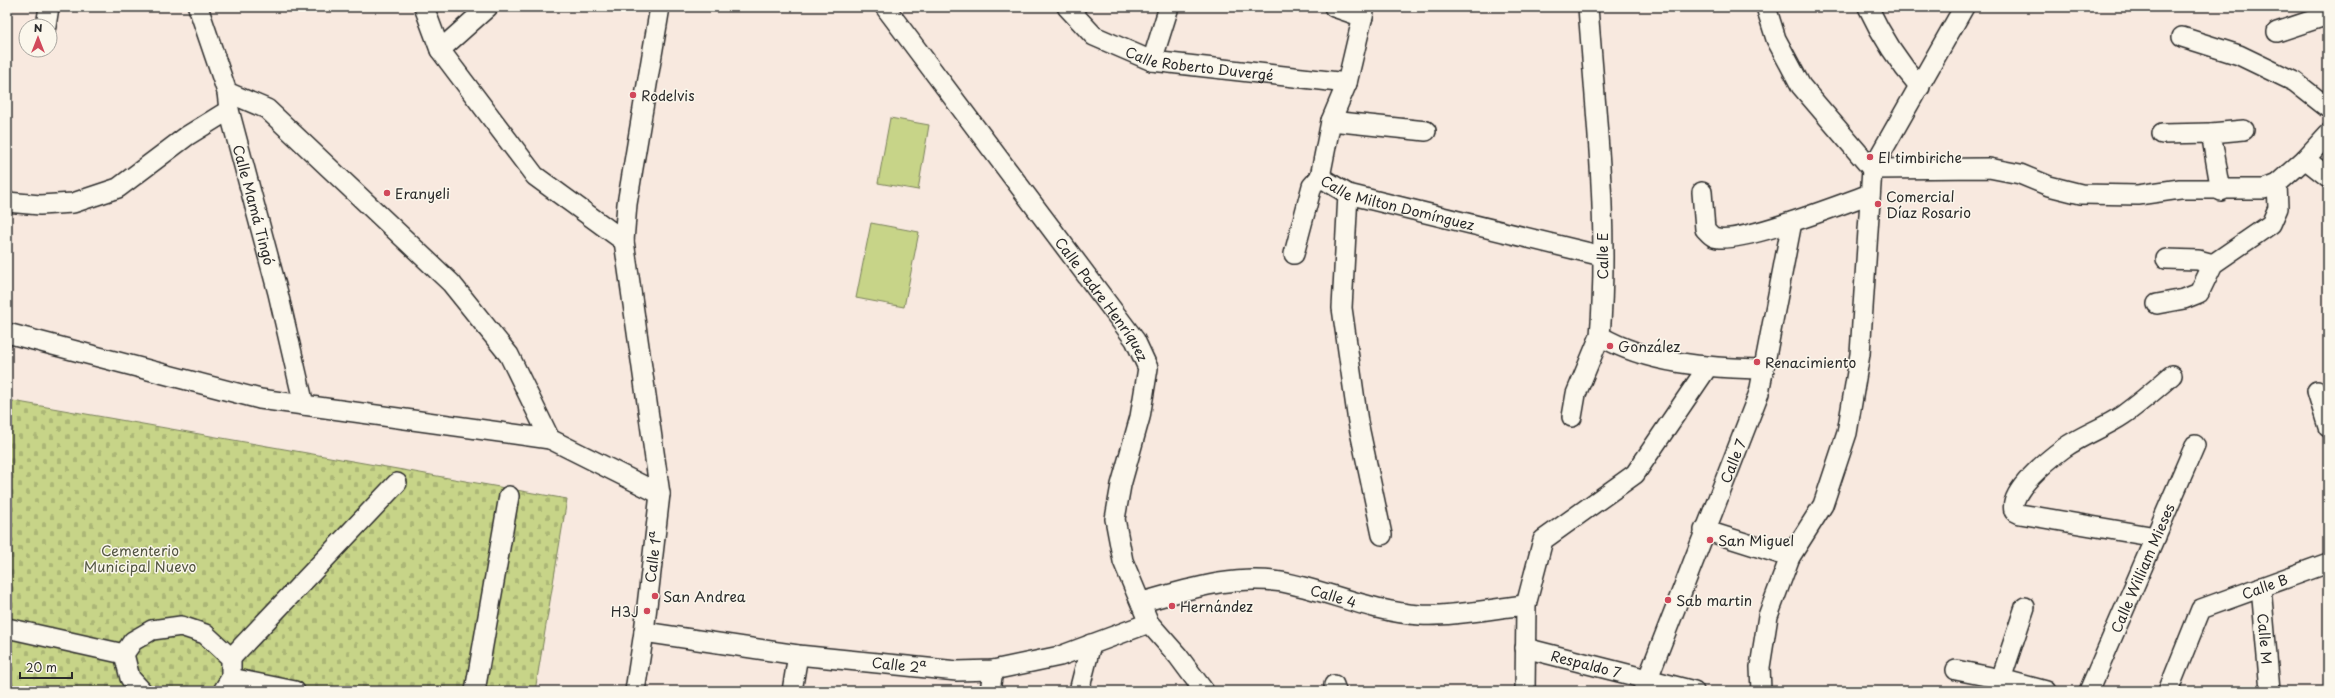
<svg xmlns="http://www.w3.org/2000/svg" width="2335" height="698" viewBox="0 0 2335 698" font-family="'Playpen Sans',sans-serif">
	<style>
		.green { fill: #c7d488; stroke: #79805a }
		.cemetery { fill: url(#cemetery-stones); stroke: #79805a }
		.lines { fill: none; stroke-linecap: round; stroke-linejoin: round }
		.street-casing { stroke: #2b2b2b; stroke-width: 22 }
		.street { stroke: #fbf7ec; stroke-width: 19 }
		.poi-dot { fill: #d1495b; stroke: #fbf7ec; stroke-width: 1.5 }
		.labels { text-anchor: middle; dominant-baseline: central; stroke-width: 3; stroke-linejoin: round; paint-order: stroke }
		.street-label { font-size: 14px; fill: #2b2b2b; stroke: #fbf7ec }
		.poi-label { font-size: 14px; fill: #2b2b2b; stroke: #fbf7ec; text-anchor: start }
		.park-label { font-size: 14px; fill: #525542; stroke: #fbf7ec }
	</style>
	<defs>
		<pattern id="cemetery-stones" width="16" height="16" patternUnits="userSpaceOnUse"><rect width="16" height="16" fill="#c7d488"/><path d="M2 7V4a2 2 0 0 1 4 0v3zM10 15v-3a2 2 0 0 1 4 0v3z" fill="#abb676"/></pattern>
	</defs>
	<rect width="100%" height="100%" fill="#f8e9df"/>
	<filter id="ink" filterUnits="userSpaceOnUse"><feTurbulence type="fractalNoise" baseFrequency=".025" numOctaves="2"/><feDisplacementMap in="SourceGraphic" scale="8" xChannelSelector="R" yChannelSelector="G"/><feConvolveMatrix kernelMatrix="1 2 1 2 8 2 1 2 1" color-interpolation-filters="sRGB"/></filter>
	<g filter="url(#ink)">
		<g class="green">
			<polygon points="890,118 929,125 918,190 878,183"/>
			<polygon points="871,223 919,232 904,307 856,298"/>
		</g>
		<polygon class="cemetery" points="7,400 567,499 535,691 7,691"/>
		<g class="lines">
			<g class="street-casing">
				<g id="street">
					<path id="s1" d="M198 7 227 92 229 110 278 293 304 405"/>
					<polyline points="424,7 440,50 535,176 624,241"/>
					<path id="s2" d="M885 7 1135 340 1148 368 1140 417 1121 485 1115 519 1123 561 1149 623 1178 656 1204 691"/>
					<path id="s3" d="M1067 7 1094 36 1152 61 1347 83"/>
					<polyline points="1334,7 1363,17"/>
					<path id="s4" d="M1365 7 1347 83 1331 121 1320 177 1348 194 1602 256"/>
					<path d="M1588 7C1596 116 1609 227 1600 336 1648 364 1709 368 1764 369"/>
					<polyline points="1766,7 1776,39 1801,86 1872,169 1989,168 2020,174 2049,186 2081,194 2138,195 2180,189 2264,189 2277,184 2305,159 2328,134"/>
					<path d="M1868 7C1882 37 1898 62 1920 87"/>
					<polyline points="46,26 49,7"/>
					<polyline points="2277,32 2328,15"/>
					<polyline points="2182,37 2239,55 2295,82 2328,108"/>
					<polyline points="440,50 488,7"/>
					<polyline points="1152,61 1169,7"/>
					<polyline points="227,92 267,109 451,283 509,355 550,439 660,494 624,241 627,204 660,7"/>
					<polyline points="1331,121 1426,131"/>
					<polyline points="2162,134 2211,133"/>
					<polyline points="2305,159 2328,177"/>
					<polyline points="2221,191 2211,133 2244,130"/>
					<path d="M1702 192 1705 229C1708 232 1711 236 1714 237 1736 246 1844 203 1870 194"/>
					<polyline points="1348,194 1342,308 1358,422 1382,535"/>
					<polyline points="7,202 40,205 73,203 118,188 187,136 229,110"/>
					<polyline points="1294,254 1312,186 1320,177"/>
					<polyline points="2166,259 2198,260 2213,264"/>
					<polyline points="2157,304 2184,299 2199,293 2213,264 2271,224 2278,208 2277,184"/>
					<polyline points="7,333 260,399 550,439"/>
					<polyline points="2317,391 2328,427"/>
					<polyline points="1572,417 1576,394 1600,336"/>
					<polyline points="1704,530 1790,557"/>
					<path d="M2156 537 2020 514 2014 511C2008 492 2049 459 2064 448 2082 435 2104 428 2123 415 2140 403 2156 389 2172 375"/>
					<path id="s5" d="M2261 587 2270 691"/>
					<path id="s6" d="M1142 602C1187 590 1234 574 1282 582 1328 591 1373 612 1420 615 1450 617 1495 608 1526 605"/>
					<polyline points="7,628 124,654"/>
					<polyline points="644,632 798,655 957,671 993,670 1060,656 1149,623"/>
					<path id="s7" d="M1525 648 1694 691"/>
					<polyline points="231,658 397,483"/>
					<polyline points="1956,670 2001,679 2046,691"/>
					<polyline points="231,678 295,691"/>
					<polyline points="2001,679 2025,607"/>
					<polyline points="1334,685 1336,691"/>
					<polyline points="142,691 130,678 124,654 133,641 152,630 181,626 205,634 231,658 231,678 223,691"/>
					<polyline points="475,691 509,496"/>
					<polyline points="635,691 644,632 660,494"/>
					<polyline points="792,691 798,655"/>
					<polyline points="990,691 993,670"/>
					<polyline points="1079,691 1091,644"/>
					<polyline points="1525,691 1526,605 1543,540 1635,474 1707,368"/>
					<path id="s8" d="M1643 691 1759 393 1792 222"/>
					<polyline points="1761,691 1760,667 1768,616 1790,557 1823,505 1847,433 1860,354 1872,169 1964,7"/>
					<path id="s9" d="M2089 691 2195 445"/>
					<path id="s10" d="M2168 691 2201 609 2328 563"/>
				</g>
			</g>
			<use href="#street" class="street"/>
		</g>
	</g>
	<g class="poi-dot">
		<circle cx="633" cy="95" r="4"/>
		<circle cx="1870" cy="157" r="4"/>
		<circle cx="387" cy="193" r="4"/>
		<circle cx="1878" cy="204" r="4"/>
		<circle cx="1610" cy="346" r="4"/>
		<circle cx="1757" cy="362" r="4"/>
		<circle cx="1710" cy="540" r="4"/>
		<circle cx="655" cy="596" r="4"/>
		<circle cx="1668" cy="600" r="4"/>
		<circle cx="1172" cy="606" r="4"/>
		<circle cx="647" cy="611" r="4"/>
	</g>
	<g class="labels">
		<g class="street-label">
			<text stroke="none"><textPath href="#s3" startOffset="150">Calle Roberto Duvergé</textPath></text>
			<text stroke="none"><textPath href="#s4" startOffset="259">Calle Milton Domínguez</textPath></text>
			<text stroke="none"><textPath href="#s1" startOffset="206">Calle Mamá Tingó</textPath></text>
			<text transform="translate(1602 256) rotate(-90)">Calle E</text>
			<text stroke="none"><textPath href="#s2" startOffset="364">Calle Padre Henríquez</textPath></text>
			<text stroke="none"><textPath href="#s8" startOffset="247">Calle 7</textPath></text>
			<text transform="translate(653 557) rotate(-83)">Calle 1ª</text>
			<text stroke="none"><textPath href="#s9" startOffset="134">Calle William Mieses</textPath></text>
			<text stroke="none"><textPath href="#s10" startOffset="156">Calle B</textPath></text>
			<text stroke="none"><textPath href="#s6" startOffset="196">Calle 4</textPath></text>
			<text stroke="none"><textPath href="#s5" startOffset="52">Calle M</textPath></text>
			<text stroke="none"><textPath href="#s7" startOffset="63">Respaldo 7</textPath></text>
			<text transform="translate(899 665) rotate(6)">Calle 2ª</text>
		</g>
		<g class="poi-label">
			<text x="641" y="95">Rodelvis</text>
			<text x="1878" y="157">El timbiriche</text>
			<text x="395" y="193">Eranyeli</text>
			<text x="1886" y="196">Comercial<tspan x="1886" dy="16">Díaz Rosario</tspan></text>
			<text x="1618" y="346">González</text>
			<text x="1765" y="362">Renacimiento</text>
			<text x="1718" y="540">San Miguel</text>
			<text x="663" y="596">San Andrea</text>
			<text x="1676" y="600">Sab martin</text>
			<text x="1180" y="606">Hernández</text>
			<text x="639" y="611" text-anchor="end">H3J</text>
		</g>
		<g class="park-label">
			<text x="140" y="550">Cementerio<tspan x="140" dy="16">Municipal Nuevo</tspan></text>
		</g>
	</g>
	<rect width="2335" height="698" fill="none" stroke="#fbf7ec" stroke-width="24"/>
	<rect x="12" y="12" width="2311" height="674" fill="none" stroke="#2b2b2b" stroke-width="1.5" filter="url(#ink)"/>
	<g transform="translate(38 38)"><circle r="19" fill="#fbf7ec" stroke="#a8a59f"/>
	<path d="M0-3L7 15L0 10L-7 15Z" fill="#d1495b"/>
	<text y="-6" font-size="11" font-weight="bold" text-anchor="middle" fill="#2b2b2b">N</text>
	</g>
	<path d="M20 672v6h52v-6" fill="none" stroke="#2b2b2b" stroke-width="2"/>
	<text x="26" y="672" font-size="12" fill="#2b2b2b" stroke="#fbf7ec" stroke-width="3" paint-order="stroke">20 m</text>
</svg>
